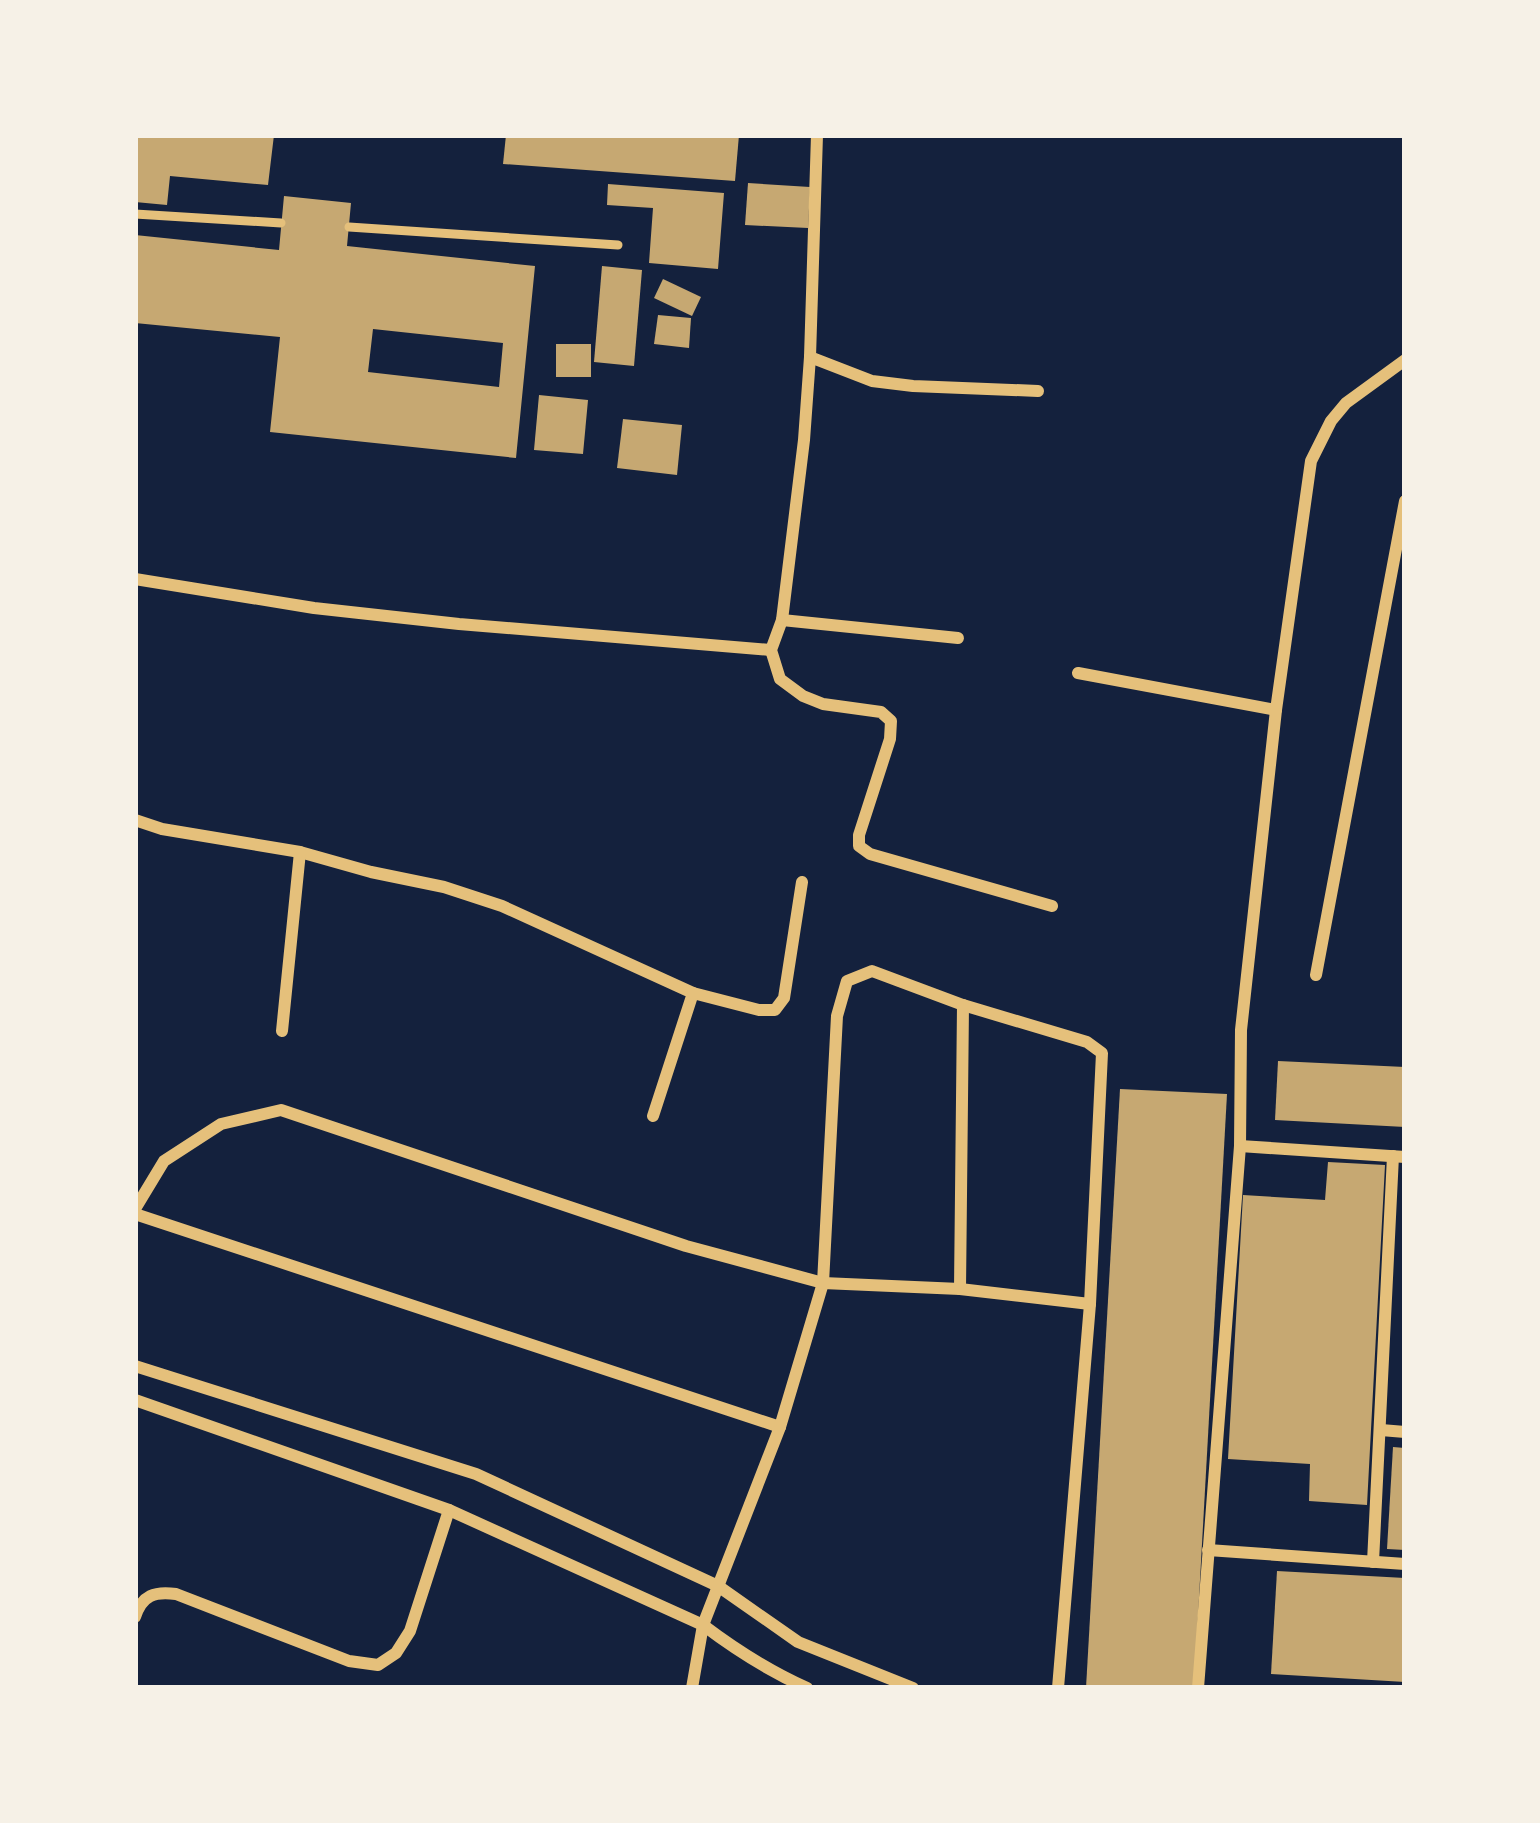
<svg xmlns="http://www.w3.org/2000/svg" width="1540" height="1823" viewBox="0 0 1540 1823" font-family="'Crimson Pro',serif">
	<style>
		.building { fill: #c6a872; fill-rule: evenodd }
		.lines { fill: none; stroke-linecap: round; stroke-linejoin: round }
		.service { stroke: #e5c07b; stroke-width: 9 }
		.minor { stroke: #e5c07b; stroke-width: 12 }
	</style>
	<rect width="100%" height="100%" fill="#14213d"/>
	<g class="building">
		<polygon points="135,135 274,135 268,185 170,176 167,205 135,202"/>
		<polygon points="506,135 739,135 735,181 503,164"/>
		<polygon points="748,183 810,187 808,228 745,225"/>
		<polygon points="608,184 724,193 718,269 649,263 653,208 607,205"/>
		<path d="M284 196 351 203 347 246 535 266 516 458 270 432 280 337 135 323V235L279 250ZM373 329 503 343 499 387 368 372Z"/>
		<polygon points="602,266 642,270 634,366 594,362"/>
		<polygon points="663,279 701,297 692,316 654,298"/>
		<polygon points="658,315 691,318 689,348 654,344"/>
		<rect x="556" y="344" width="35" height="33"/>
		<polygon points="539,395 588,400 583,454 534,450"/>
		<polygon points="623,419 682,425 677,475 617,468"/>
		<polygon points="1278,1061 1405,1067 1405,1127 1275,1120"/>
		<polygon points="1120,1089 1227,1094 1194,1688 1086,1688"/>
		<polygon points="1328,1162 1385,1165 1367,1505 1309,1501 1310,1464 1228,1459 1243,1195 1325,1200"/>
		<polygon points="1393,1447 1405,1448 1405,1550 1387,1549"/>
		<polygon points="1277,1571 1405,1578 1405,1682 1271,1674"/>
	</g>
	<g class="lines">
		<g class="service">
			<polyline points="135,214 281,223"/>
			<polyline points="349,227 618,245"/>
		</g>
		<g class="minor">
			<polyline points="810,357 817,135"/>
			<polyline points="1038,391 913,386 872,381 810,357 804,440 782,620 771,650 780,679 803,696 823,704 881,712 891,721 890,739 859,835 859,846 870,854 1052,906"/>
			<polyline points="135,579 314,608 459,624 771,650"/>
			<polyline points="782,620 958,638"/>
			<polyline points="1078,673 1276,710"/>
			<polyline points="135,820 162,829 300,852 371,872 444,887 502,906 693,993 653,1116"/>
			<polyline points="1316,975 1405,501"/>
			<polyline points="693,993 759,1010 775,1010 784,998 802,882"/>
			<polyline points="282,1031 300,852"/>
			<polyline points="1240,1146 1405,1157"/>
			<polyline points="135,1209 164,1161 221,1124 281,1110 686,1246 823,1283 960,1289 1090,1304"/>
			<polyline points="135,1214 780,1427"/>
			<polyline points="960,1289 963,1005"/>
			<polyline points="135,1366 476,1474 718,1586 798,1642 913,1688"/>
			<path d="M135 1400 449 1510 703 1625C736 1650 769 1671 807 1688"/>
			<polyline points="1381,1430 1405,1432"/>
			<polyline points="1208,1550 1405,1564"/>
			<polyline points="1373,1562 1393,1156"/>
			<path d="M135 1617C142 1595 155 1591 176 1594L349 1661 378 1665 396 1653 410 1631 449 1510"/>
			<polyline points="692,1688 703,1625 780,1427 823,1283 837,1016 847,981 872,971 963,1005 1087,1042 1102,1053 1090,1304 1058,1688"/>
			<polyline points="1198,1688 1240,1146 1241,1030 1276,710 1311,461 1331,421 1346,403 1405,360"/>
		</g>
	</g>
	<rect width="1540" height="1823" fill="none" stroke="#f6f1e7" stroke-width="276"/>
</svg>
